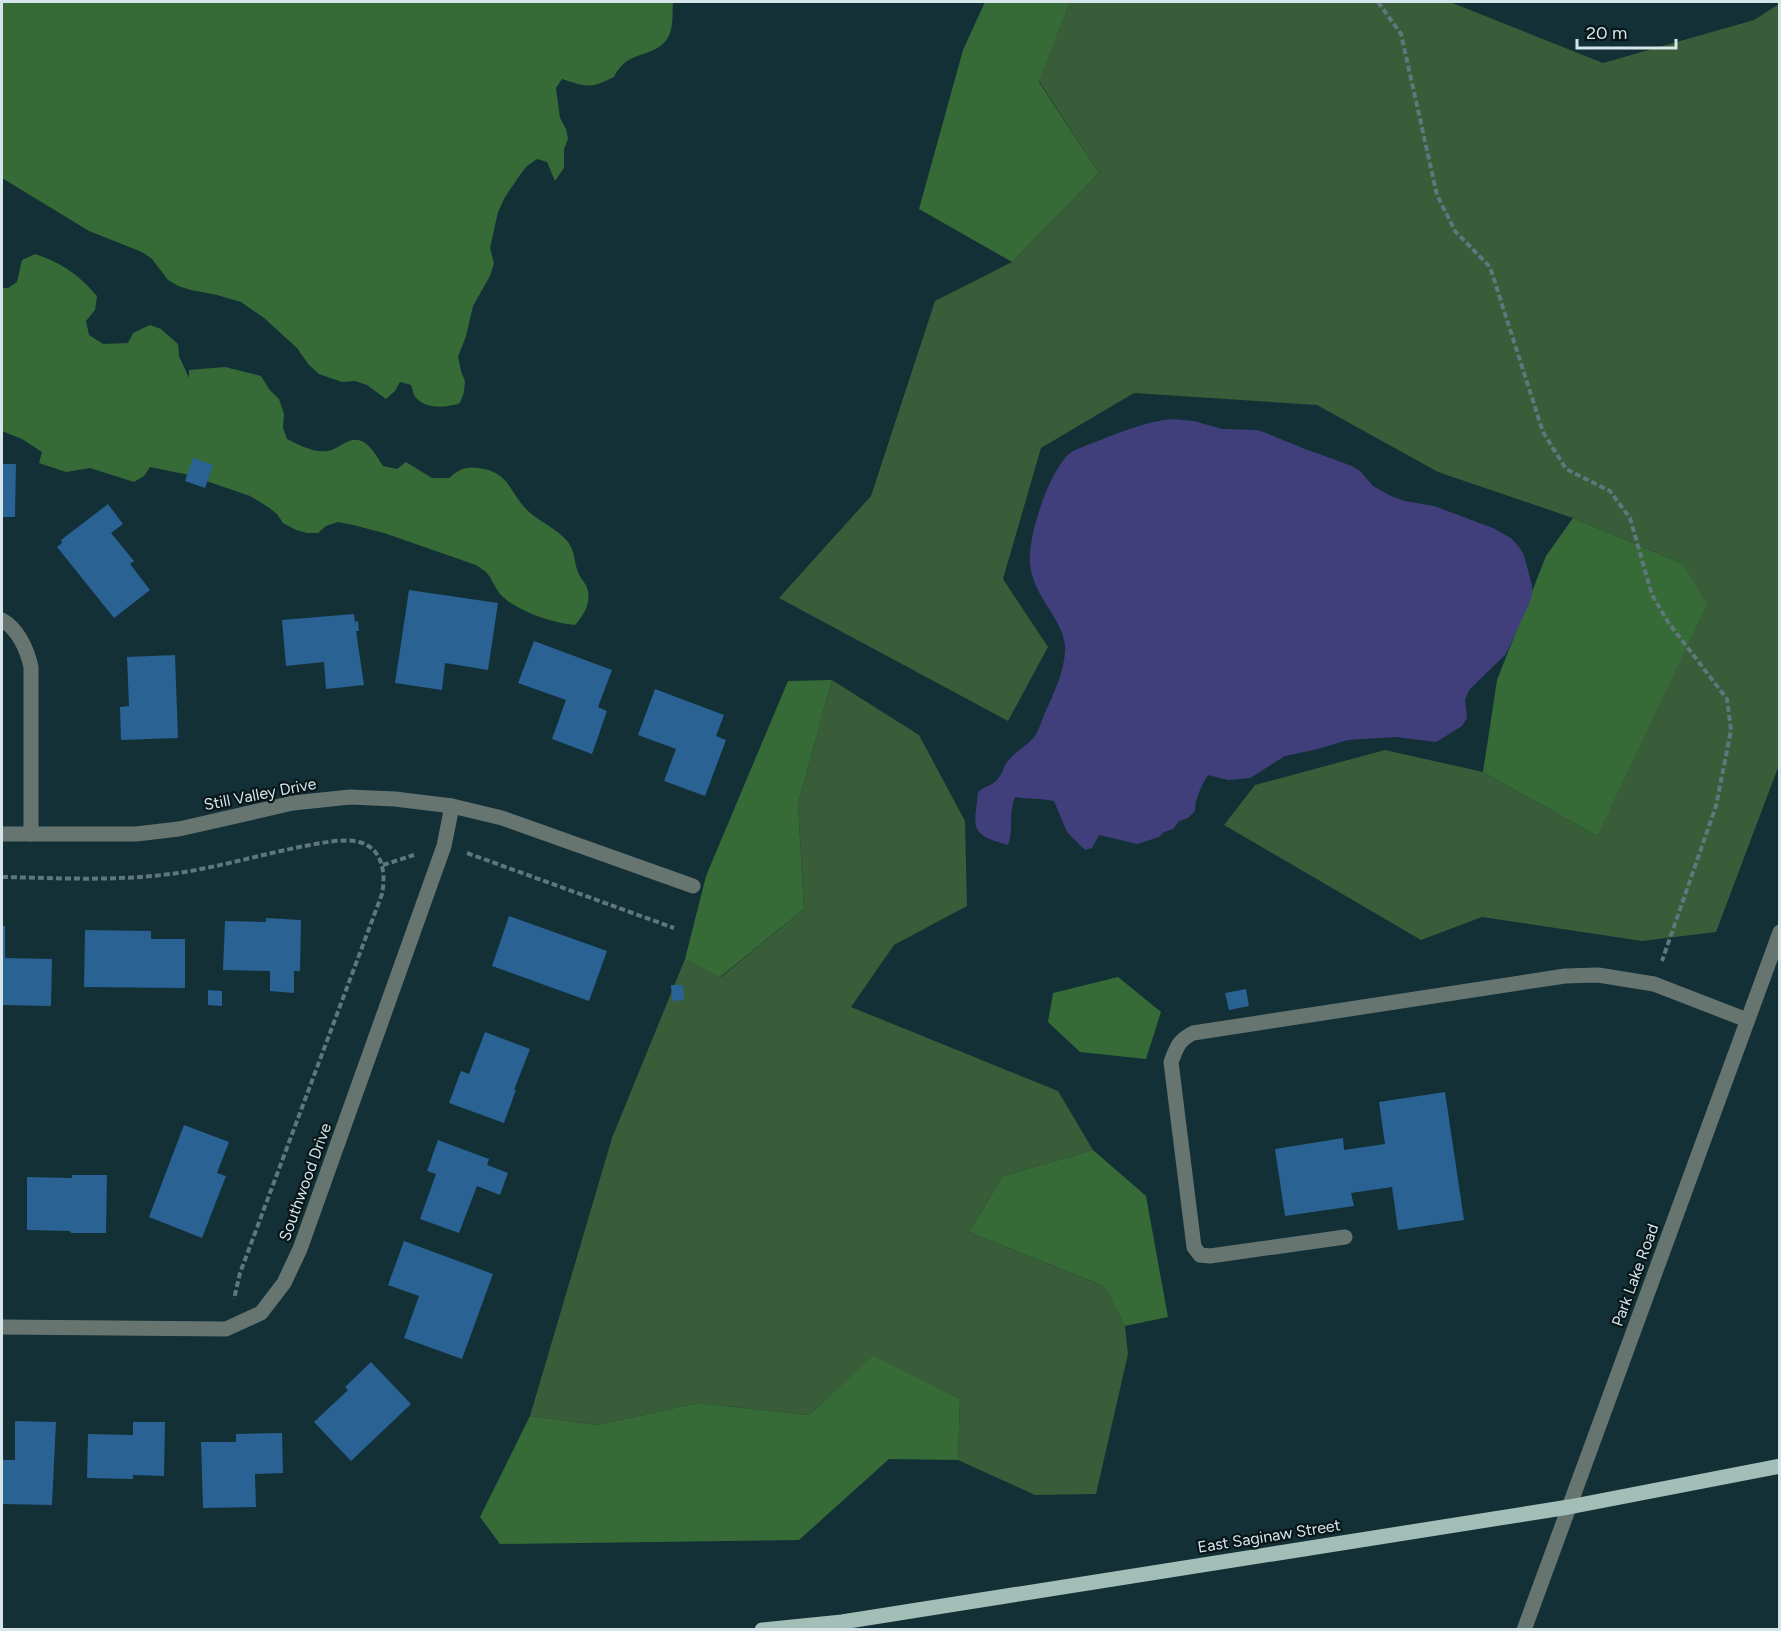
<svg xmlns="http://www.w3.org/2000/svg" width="1781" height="1631" viewBox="0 0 1781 1631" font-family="Figtree,sans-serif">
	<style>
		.green { fill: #395c39 }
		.forest { fill: #366b37 }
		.water { fill: #413f7b }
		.building { fill: #296293 }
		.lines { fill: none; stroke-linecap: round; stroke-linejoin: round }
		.path { stroke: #5e767c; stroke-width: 4; stroke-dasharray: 6 3; stroke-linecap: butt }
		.minor { stroke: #677571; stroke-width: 15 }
		.major { stroke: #a3beb7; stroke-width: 15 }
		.labels { text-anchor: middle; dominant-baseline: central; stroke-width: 4.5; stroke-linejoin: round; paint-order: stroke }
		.street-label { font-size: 16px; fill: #d5e5e9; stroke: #091619 }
	</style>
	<rect width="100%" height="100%" fill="#123036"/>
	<g class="green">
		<polygon points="1070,2 1450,2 1603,63 1754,20 1779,4 1779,765 1716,932 1642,941 1482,917 1421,940 1224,825 1255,785 1385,750 1483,772 1597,836 1683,564 1573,518 1438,472 1317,405 1134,393 1041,448 1003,579 1048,647 1008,721 779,598 871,496 935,301 1012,262 1099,173 1039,81"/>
		<polygon points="832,680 919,735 965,821 967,906 894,945 851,1007 1058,1091 1093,1150 1003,1176 969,1232 1104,1286 1125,1326 1128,1354 1096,1494 1035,1495 958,1460 960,1399 873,1357 809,1415 698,1403 597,1425 530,1416 612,1138 685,959 721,977 804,909 798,804"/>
	</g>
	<g class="forest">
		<path d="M2 2H673C672 13 674 30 667 39 653 59 627 49 614 77 590 89 587 87 562 79L556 88 560 118 566 129 568 139 564 149V168L555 181 547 162 537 159 527 166 520 175 505 197 498 212 490 248 494 263 490 276 473 306 466 336 458 357 461 371 465 381 464 392 460 403C447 408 423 410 414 395 413 392 412 388 411 385L400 382 395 391 386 399 367 385 355 381 342 382 319 374 309 365 297 348 264 318 241 302 217 295 191 290 178 286 168 280 152 259 142 252 89 231 2 178Z"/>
		<polygon points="985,2 1070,2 1039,82 1099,173 1012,262 919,209 963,50"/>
		<path d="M35 254C62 263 79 275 97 296L95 310 86 321 89 335 103 344 128 343 133 333 150 325 161 329 178 344 179 356 189 378V370L225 367 261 376 269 389 279 399 284 414 283 428 287 439C299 445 314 453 327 451 335 450 341 444 349 441 366 435 375 454 383 466L397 469 406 462 432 478H449C458 470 466 466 478 468 509 471 509 492 528 511 540 522 558 529 568 542 575 551 574 562 578 572 580 578 585 582 587 588 592 602 584 615 575 625 552 623 516 611 500 594 495 588 492 579 487 573 484 570 479 567 476 565L384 533 353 525 338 522 326 526 318 533H307L296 530 283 523 277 514 268 507 250 496 189 475 150 467 144 476 134 482 90 468 66 472 39 463 42 452 22 439 2 431V288H8L17 282 22 260Z"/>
		<polygon points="1573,518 1683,564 1707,604 1597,836 1483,772 1497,680 1546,556"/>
		<polygon points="832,680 798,804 804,909 720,977 685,959 706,876 788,681"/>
		<polygon points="1118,977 1161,1012 1146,1059 1080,1052 1048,1022 1053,993"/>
		<polygon points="1093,1150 1146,1196 1168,1317 1125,1326 1104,1286 969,1232 1003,1176"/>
		<polygon points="873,1356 960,1399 958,1460 889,1459 799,1540 500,1544 480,1517 530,1416 597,1425 698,1403 809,1415"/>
	</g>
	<path class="water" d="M1172 419 1194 421 1222 429 1257 430 1266 433 1305 449 1352 466 1360 471 1373 486 1391 496 1405 501 1434 506 1493 528 1511 538 1519 547 1524 555 1532 586V596L1528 606 1506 654 1470 689 1465 699 1467 718 1462 726 1446 736 1436 742 1395 737 1348 740 1318 749 1285 756 1250 778 1228 780 1208 775C1201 786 1195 799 1195 811L1188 818 1179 821 1173 829 1164 832 1159 837 1137 844 1099 835 1092 848 1085 850 1067 832 1054 801C1041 798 1028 799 1015 797 1008 813 1014 829 1008 845 967 834 975 827 978 792 985 786 993 785 997 780 1003 774 1003 767 1008 761 1016 751 1027 746 1035 736 1039 730 1041 722 1044 715 1053 695 1064 673 1065 651 1067 627 1042 604 1034 581 1031 573 1029 563 1030 554 1031 528 1050 471 1069 454 1075 449 1083 447 1090 444 1116 434 1143 422 1172 419Z"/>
	<g class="building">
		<polygon points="193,458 213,465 205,488 185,481"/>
		<polygon points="2,464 16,464 15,517 2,517"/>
		<polygon points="108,504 123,524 111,533 134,561 130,564 150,590 114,618 57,547 62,543 61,540"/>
		<polygon points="409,590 498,603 488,670 445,663 442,690 395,683"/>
		<polygon points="354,614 355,622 358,621 359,631 356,631 364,685 326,689 324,662 286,666 282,620"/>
		<polygon points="534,641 612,670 598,707 607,711 592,754 552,739 566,700 518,683"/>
		<polygon points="175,655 178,738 121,740 120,707 129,706 127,657"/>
		<polygon points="655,689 724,715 716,736 726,740 705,796 664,781 676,749 638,735"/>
		<polygon points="509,916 607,951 589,1001 492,966"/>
		<polygon points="266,918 301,920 300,971 294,971 294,993 270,991 270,971 223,970 225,921 266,922"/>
		<polygon points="2,926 5,926 5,958 52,959 51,1006 2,1005"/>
		<polygon points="85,930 151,931 151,939 185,939 185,988 84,987"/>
		<polygon points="671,985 683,985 684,1000 672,1001"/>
		<polygon points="1246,989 1249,1006 1229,1010 1225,993"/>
		<polygon points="208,990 222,991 222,1006 208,1005"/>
		<polygon points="485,1032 530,1049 514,1090 516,1090 504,1123 449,1103 461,1071 469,1074"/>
		<polygon points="1445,1092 1464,1220 1398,1230 1392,1187 1351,1193 1354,1206 1285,1216 1275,1149 1343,1138 1344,1150 1385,1144 1379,1102"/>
		<polygon points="184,1125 229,1142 217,1173 226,1176 202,1238 149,1217"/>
		<polygon points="438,1140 489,1159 487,1165 508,1173 500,1195 477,1186 459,1233 420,1219 436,1174 427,1171"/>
		<polygon points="72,1175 107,1175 106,1233 71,1233 70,1231 27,1230 27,1177 72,1178"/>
		<polygon points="404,1241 493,1274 462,1359 404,1338 419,1296 388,1285"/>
		<polygon points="371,1362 411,1404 351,1461 314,1422 348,1390 345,1387"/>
		<polygon points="15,1421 56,1422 52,1505 2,1504 2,1460 15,1460"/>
		<polygon points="133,1422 165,1422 164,1476 133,1475 133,1479 87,1478 88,1434 133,1435"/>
		<polygon points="282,1433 283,1473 255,1474 256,1507 203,1508 201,1442 236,1442 236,1434"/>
	</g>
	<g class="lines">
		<g class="path">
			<polyline points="1378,2 1401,34 1437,195 1455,231 1490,267 1543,432 1566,469 1610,491 1630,518 1652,595 1668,622 1727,699 1731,730 1716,806 1662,961"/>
			<polyline points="467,853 674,928"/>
			<polyline points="383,865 414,855"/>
			<path d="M2 877C55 878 109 881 162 875 210 870 257 855 305 846 320 843 345 838 359 842 383 848 386 874 382 894L240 1273 234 1299"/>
		</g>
		<g class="minor">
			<path d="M2 620C18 629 27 649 31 667V834"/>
			<polyline points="2,834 136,834 179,829 293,803 350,797 395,799 452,806 502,818 693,886"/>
			<path d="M1345 1237 1210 1256 1200 1255 1194 1247 1171 1062C1177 1047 1178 1041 1193 1033L1565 976 1598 975 1654 984 1747 1020"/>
			<polyline points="2,1327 226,1329 261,1313 284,1283 300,1249 444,846 452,806"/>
			<polyline points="1524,1630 1780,932"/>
		</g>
		<polyline class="major" points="762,1630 842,1622 1569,1507 1780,1466"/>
	</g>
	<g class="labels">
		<g class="street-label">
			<text transform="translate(260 794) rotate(-11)">Still Valley Drive</text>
			<text transform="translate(305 1182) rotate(-70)">Southwood Drive</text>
			<text transform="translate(1635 1275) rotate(-70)">Park Lake Road</text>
			<text transform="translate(1269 1536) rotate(-9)">East Saginaw Street</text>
		</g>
	</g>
	<rect width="1781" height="1631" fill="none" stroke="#d5e5e9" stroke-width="6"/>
	<path d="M1577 39v9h99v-9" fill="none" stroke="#d5e5e9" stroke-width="3"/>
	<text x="1586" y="39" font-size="18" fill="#d5e5e9" stroke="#091619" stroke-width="4.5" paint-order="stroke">20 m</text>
</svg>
